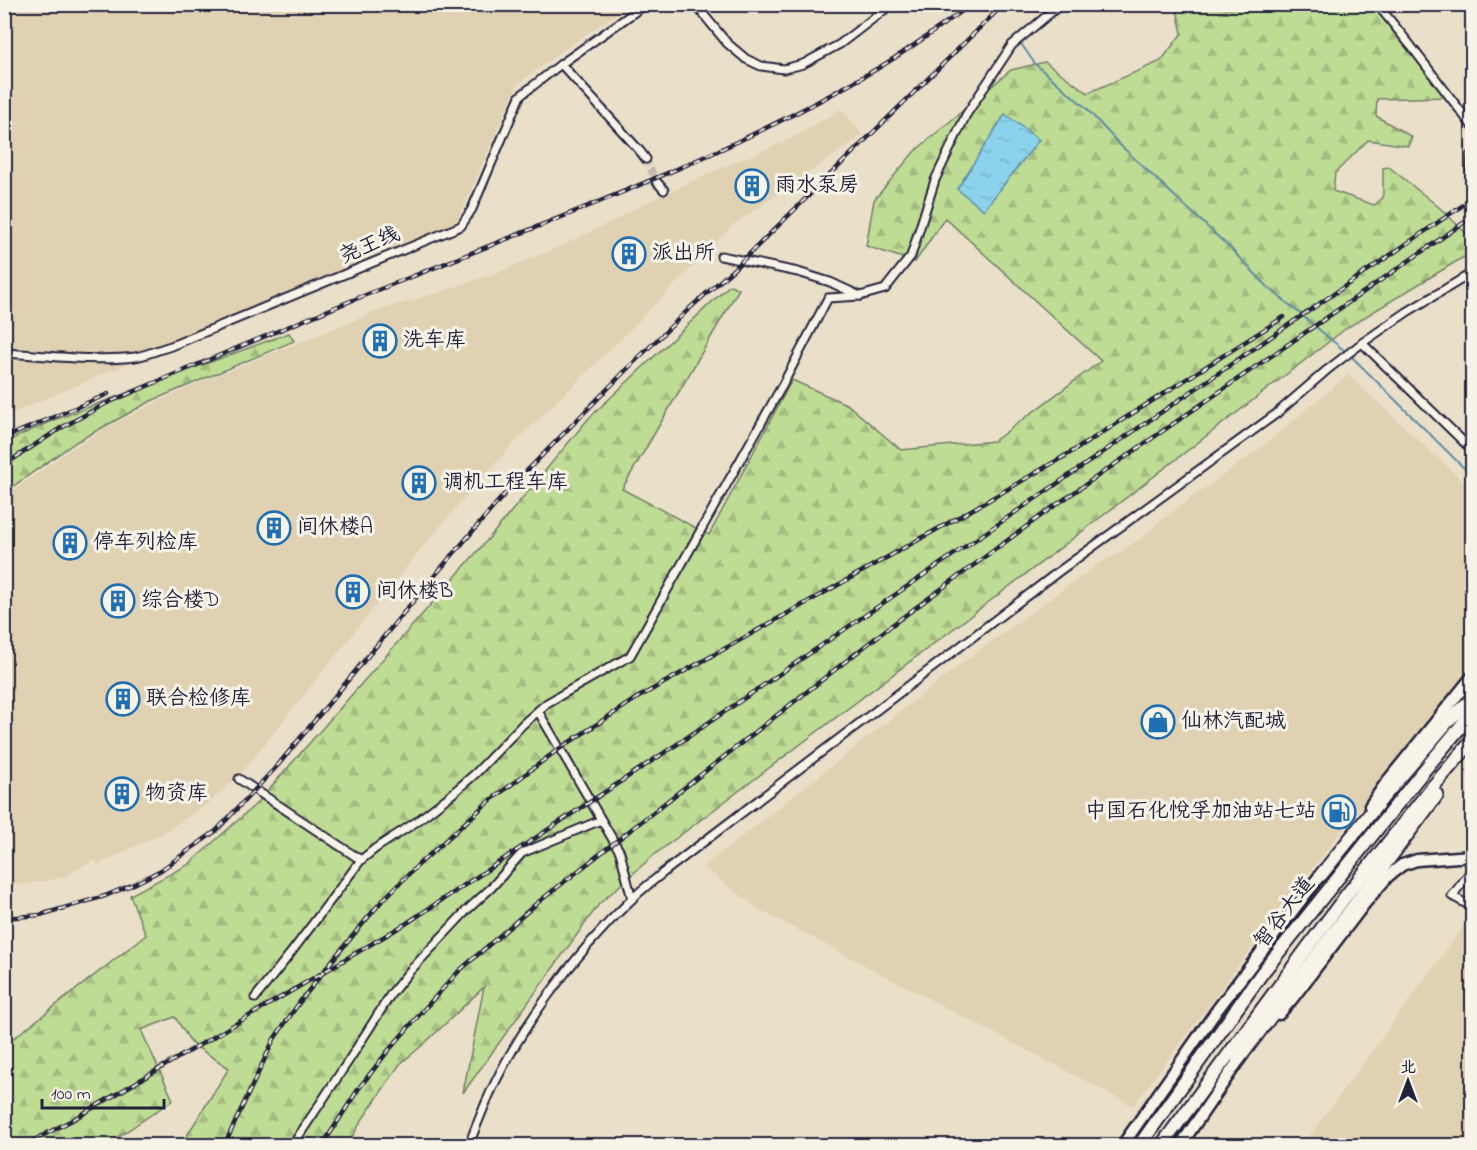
<svg xmlns="http://www.w3.org/2000/svg" width="1477" height="1150" viewBox="0 0 1477 1150" font-family="'Indie Flower','LXGW WenKai TC',sans-serif">
	<style>
		.built { fill: #e0d1b3 }
		.forest { fill: url(#forest-firs); stroke: #707f68; stroke-width: 1.5 }
		.water { fill: url(#water-ripples); stroke: #618ca5; stroke-width: 1.5 }
		.lines { fill: none; stroke-linecap: round; stroke-linejoin: round }
		.stream { stroke: #618ca5; stroke-width: 2 }
		.street-tunnel { stroke: #c2b9ad; stroke-width: 7; stroke-dasharray: 7 3.5; stroke-linecap: butt }
		.street-casing { stroke: #22223b; stroke-width: 11 }
		.primary-casing { stroke: #22223b; stroke-width: 15 }
		.highway-casing { stroke: #22223b; stroke-width: 16 }
		.street { stroke: #f7f3e8; stroke-width: 7 }
		.primary { stroke: #f7f3e8; stroke-width: 10 }
		.highway { stroke: #f7f3e8; stroke-width: 12 }
		.rail-casing { stroke: #22223b; stroke-width: 4.5 }
		.rail { stroke: #f7f3e8; stroke-width: 2; stroke-dasharray: 7; stroke-linecap: butt }
		.labels { text-anchor: middle; dominant-baseline: central; stroke-width: 6; stroke-linejoin: round; paint-order: stroke }
		.poi-label { font-size: 21px; fill: #22223b; stroke: #f7f3e8; text-anchor: start }
		.street-label { font-size: 21px; fill: #22223b; stroke: #f7f3e8 }
	</style>
	<defs>
		<pattern id="forest-firs" width="22" height="20" patternUnits="userSpaceOnUse" patternTransform="scale(1.5)"><rect width="22" height="20" fill="#bfdc94"/><path d="M5 1l3.5 6h-7zM16 11l3.5 6h-7z" fill="#a4bc80"/></pattern>
		<pattern id="water-ripples" width="26" height="14" patternUnits="userSpaceOnUse" patternTransform="scale(1.5)"><rect width="26" height="14" fill="#8bd2ec"/><path d="M2 4q2-2 4 0t4 0M15 11q2-2 4 0t4 0" fill="none" stroke="#78b4cb"/></pattern>
	</defs>
	<rect width="100%" height="100%" fill="#eadfc9"/>
	<filter id="ink" filterUnits="userSpaceOnUse"><feTurbulence type="fractalNoise" baseFrequency=".0167" numOctaves="2"/><feDisplacementMap in="SourceGraphic" scale="12" xChannelSelector="R" yChannelSelector="G"/><feConvolveMatrix kernelMatrix="1 2 1 2 8 2 1 2 1" color-interpolation-filters="sRGB"/></filter>
	<g filter="url(#ink)">
		<g class="built">
			<polygon points="4,5 629,5 556,55 517,85 456,224 5,416"/>
			<polygon points="841,109 863,135 733,225 617,343 509,448 429,539 239,776 206,805 163,833 97,865 94,860 66,876 47,881 5,886 4,497 68,451 106,428 149,406 194,385 382,309 438,293 499,272 554,249 603,226 652,200 726,166 793,138"/>
			<polygon points="1348,375 1465,483 1472,493 1472,667 1302,881 1133,1106 760,910 703,867 970,657 1098,564 1115,556 1145,535 1160,521 1259,449"/>
			<polygon points="1463,927 1472,931 1472,1145 1303,1145"/>
		</g>
		<g class="forest">
			<polygon points="1176,5 1372,5 1446,97 1377,99 1376,116 1412,137 1408,146 1368,140 1335,173 1333,191 1374,205 1383,198 1383,168 1389,167 1440,208 1472,239 1472,252 1348,327 1092,524 654,855 599,904 463,1093 484,987 425,1043 400,1064 360,1123 348,1145 181,1145 229,1068 192,1044 175,1017 141,1030 173,1100 106,1145 5,1146 5,1045 146,935 130,895 188,865 256,804 490,537 589,418 730,285 739,289 622,489 709,535 792,380 848,405 901,450 994,441 1101,361 945,218 915,262 866,246 874,200 914,152 1011,70 1045,62 1088,93 1161,61 1182,33"/>
			<polygon points="289,333 294,341 151,401 76,442 5,492 5,442 54,420"/>
		</g>
		<polygon class="water" points="1005,114 1039,140 984,210 957,189"/>
		<g class="lines">
			<g class="stream">
				<polyline points="1022,45 1035,64 1084,106 1118,143 1231,249 1268,287 1346,352"/>
				<polyline points="1350,355 1472,476"/>
			</g>
			<polyline class="street-tunnel" points="646,159 656,181"/>
			<g class="street-casing">
				<g id="street">
					<polyline points="695,4 727,43 746,59 761,66 784,69 803,64 840,44 892,4"/>
					<polyline points="1377,4 1411,46 1472,126"/>
					<polyline points="561,64 639,150 646,159"/>
					<polyline points="1472,155 1470,184 1472,188"/>
					<polyline points="656,181 664,190"/>
					<polyline points="721,256 798,272 830,282 860,296 885,289 911,256 935,180 966,115 1012,45 1061,4"/>
					<polyline points="1362,343 1472,450"/>
					<path d="M4 353C45 355 96 362 135 357 147 355 160 349 171 346L461 226 472 209 520 96 561 64 646 4"/>
					<polyline points="538,711 620,852 632,899"/>
					<polyline points="239,779 361,860"/>
					<polyline points="1472,870 1452,896 1472,907"/>
					<polyline points="255,998 290,954 361,860 376,848 416,822 452,794 476,773 523,724 547,703 630,656 782,386 828,298 860,296"/>
					<polyline points="292,1146 351,1057 391,994 408,973 466,911 491,888 522,853 601,820"/>
					<path d="M469 1146C473 1132 479 1120 484 1107 515 1033 574 954 632 899 642 889 653 881 664 872L1058 572 1276 414 1327 370 1362 343 1407 312 1472 273"/>
				</g>
			</g>
			<g class="primary-casing">
				<g id="primary">
					<polyline points="1370,806 1386,783 1472,677"/>
					<polyline points="1279,1014 1292,999 1365,903 1388,876 1402,865 1417,860 1472,856"/>
					<polyline points="1122,1146 1217,1010 1324,870"/>
					<polyline points="1180,1146 1243,1054"/>
				</g>
			</g>
			<g class="highway-casing">
				<g id="highway">
					<polyline points="1321,875 1385,795 1448,721 1472,699"/>
					<polyline points="1238,1060 1437,795"/>
					<polyline points="1139,1146 1262,973 1421,774 1472,713"/>
					<polyline points="1161,1146 1345,897 1430,790 1472,741"/>
				</g>
			</g>
			<use href="#street" class="street"/>
			<use href="#primary" class="primary"/>
			<use href="#highway" class="highway"/>
			<g class="rail-casing">
				<g id="rail">
					<polyline points="4,438 108,394"/>
					<path d="M4 465 61 428 105 404C206 361 308 317 411 277 570 213 733 154 880 67 912 48 942 25 972 4"/>
					<polyline points="4,918 40,915 105,896 134,884 161,870 216,831 278,765 424,588 509,489 631,365 690,308 736,267 1004,4"/>
					<polyline points="23,1146 74,1119 407,923 679,743 1472,199"/>
					<polyline points="224,1146 274,1039 299,1003 335,957 381,902 417,866 487,803 556,751 637,698 982,504 1075,450 1284,317"/>
					<polyline points="322,1146 359,1088 388,1051 427,1006 459,971 536,904 892,625 1053,507 1472,217"/>
				</g>
			</g>
			<use href="#rail" class="rail"/>
		</g>
	</g>
	<defs>
		<g id="building-ring" transform="scale(1.725)"><circle r="9.5" fill="#f7f3e8" stroke="#1f6fb2" stroke-width="1.5"/><path d="M-4-6H4V6H1V3H-1V6H-4ZM-2.5-4.3h1.7v1.8h-1.7ZM.8-4.3h1.7v1.8H.8ZM-2.5-1h1.7V.8h-1.7ZM.8-1h1.7V.8H.8Z" fill="#1f6fb2"/></g>
		<g id="shop-ring" transform="scale(1.725)"><circle r="9.5" fill="#f7f3e8" stroke="#1f6fb2" stroke-width="1.5"/><path d="M-5-2.5h2.3a2.7 3.5 0 0 1 5.4 0H5L5.5 6h-11ZM-1.5-2.5h3a1.5 2.3 0 0 0-3 0Z" fill="#1f6fb2"/></g>
		<g id="fuel-ring" transform="scale(1.725)"><circle r="9.5" fill="#f7f3e8" stroke="#1f6fb2" stroke-width="1.5"/><path d="M-5.5-6h7V0h2V4h1.3V-2.5L3-4.5l.8-.8L6-3V5H2.5V1h-1V6h-7ZM-4.2-4.7v3.2H.2V-4.7Z" fill="#1f6fb2"/></g>
	</defs>
	<g fill-rule="evenodd">
		<use href="#building-ring" x="752" y="186"/>
		<use href="#building-ring" x="629" y="254"/>
		<use href="#building-ring" x="380" y="341"/>
		<use href="#building-ring" x="419" y="483"/>
		<use href="#building-ring" x="274" y="528"/>
		<use href="#building-ring" x="70" y="543"/>
		<use href="#building-ring" x="353" y="592"/>
		<use href="#building-ring" x="118" y="601"/>
		<use href="#building-ring" x="123" y="699"/>
		<use href="#shop-ring" x="1158" y="722"/>
		<use href="#building-ring" x="122" y="794"/>
		<use href="#fuel-ring" x="1339" y="812"/>
	</g>
	<g class="labels">
		<g class="poi-label">
			<text x="775" y="186">雨水泵房</text>
			<text x="652" y="254">派出所</text>
			<text x="403" y="341">洗车库</text>
			<text x="442" y="483">调机工程车库</text>
			<text x="297" y="528">间休楼A</text>
			<text x="93" y="543">停车列检库</text>
			<text x="376" y="592">间休楼B</text>
			<text x="141" y="601">综合楼D</text>
			<text x="146" y="699">联合检修库</text>
			<text x="1181" y="722">仙林汽配城</text>
			<text x="145" y="794">物资库</text>
			<text x="1316" y="812" text-anchor="end">中国石化悦孚加油站七站</text>
		</g>
		<g class="street-label">
			<text transform="translate(370 246) rotate(-23)">尧王线</text>
			<text transform="translate(1285 913) rotate(-52)">智谷大道</text>
		</g>
	</g>
	<rect width="1477" height="1150" fill="none" stroke="#f7f3e8" stroke-width="24"/>
	<rect x="12" y="12" width="1453" height="1126" fill="none" stroke="#22223b" stroke-width="2" filter="url(#ink)"/>
	<g transform="translate(1408 1081)" stroke="#f7f3e8" stroke-width="4.5" paint-order="stroke">
	<path d="M0-4.5L10 22L0 15L-10 22Z" fill="#22223b"/>
	<text y="-9" font-size="16" font-weight="bold" text-anchor="middle" fill="#22223b">北</text>
	</g>
	<path d="M42 1099v9h122v-9" fill="none" stroke="#22223b" stroke-width="3"/>
	<text x="51" y="1099" font-size="18" fill="#22223b" stroke="#f7f3e8" stroke-width="4.5" paint-order="stroke">100 m</text>
</svg>
